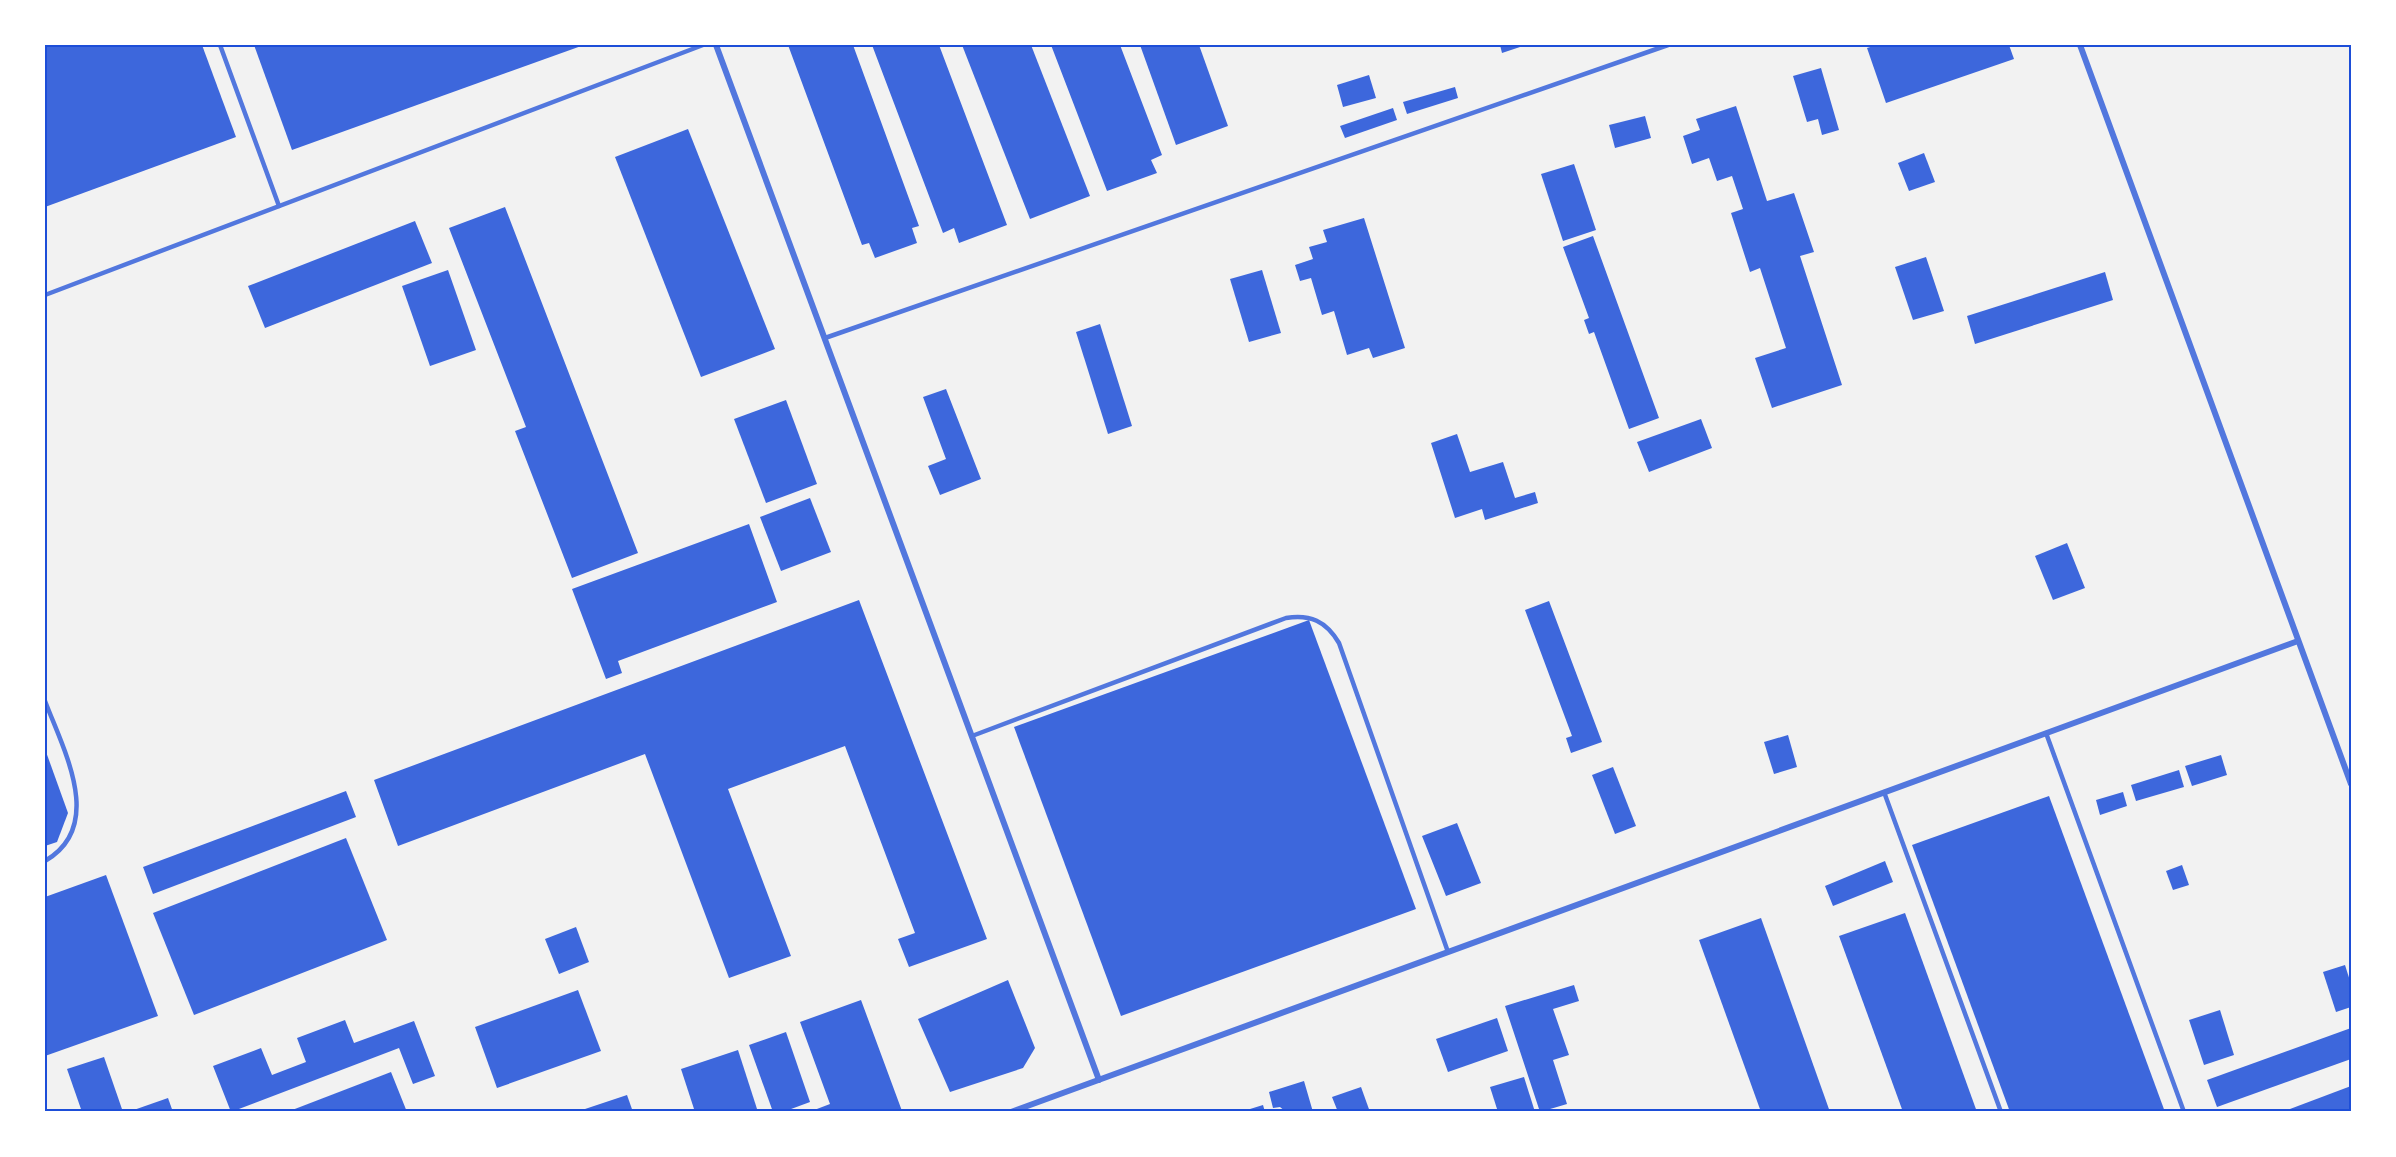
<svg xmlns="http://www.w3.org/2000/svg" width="2396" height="1157" viewBox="0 0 2396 1157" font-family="'PT Serif',serif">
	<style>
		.building { fill: #3d67dc }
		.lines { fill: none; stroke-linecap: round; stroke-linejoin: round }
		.service { stroke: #5277de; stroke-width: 4.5 }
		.minor { stroke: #5277de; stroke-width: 6 }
		.neatline { fill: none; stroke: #1d4ed8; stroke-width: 2 }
	</style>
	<rect width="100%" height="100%" fill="#f2f2f2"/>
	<g class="building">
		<polygon points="45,45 202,45 236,137 45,207"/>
		<polygon points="254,45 584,45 292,150"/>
		<polygon points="788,45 853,45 919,226 912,228 917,243 875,258 869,243 862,245"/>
		<polygon points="872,45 939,45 1007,225 959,243 954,228 943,233"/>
		<polygon points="962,45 1031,45 1090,196 1030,219"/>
		<polygon points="1051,45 1120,45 1162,155 1151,160 1157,173 1107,191"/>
		<polygon points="1140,45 1199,45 1228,126 1176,145"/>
		<polygon points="1500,45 1526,45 1502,53"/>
		<polygon points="1877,45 2009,45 2014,59 1886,103 1867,48"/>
		<polygon points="1821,68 1839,130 1822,135 1818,119 1807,122 1793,76"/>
		<polygon points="1369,75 1376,98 1343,107 1337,85"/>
		<polygon points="1455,87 1458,98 1407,114 1403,102"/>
		<polygon points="1736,106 1767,201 1794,193 1814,252 1800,256 1842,385 1772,408 1755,358 1786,348 1760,268 1750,272 1731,213 1743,209 1732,176 1717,181 1709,158 1692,164 1683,136 1700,130 1696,119"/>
		<polygon points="1393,108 1397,120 1345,138 1340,126"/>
		<polygon points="1645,116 1651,138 1615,148 1609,125"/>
		<polygon points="688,129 775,349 701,377 615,157"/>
		<polygon points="1924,153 1935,182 1909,191 1898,163"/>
		<polygon points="1574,164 1596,230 1563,241 1541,174"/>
		<polygon points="505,207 638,553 572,578 515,431 526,427 449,228"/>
		<polygon points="1364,218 1405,348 1373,358 1369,348 1347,355 1334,311 1322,315 1311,278 1300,281 1295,265 1313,259 1309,247 1327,242 1323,230"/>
		<polygon points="415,221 432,263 265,328 248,286"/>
		<polygon points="1593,236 1659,418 1629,429 1594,332 1589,334 1584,320 1589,318 1563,247"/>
		<polygon points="1926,257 1944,311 1913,320 1895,267"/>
		<polygon points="448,270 476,350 430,366 402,286"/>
		<polygon points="1262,270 1281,333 1249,342 1230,279"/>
		<polygon points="2105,272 2113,300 1975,344 1967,316"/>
		<polygon points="1100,324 1132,426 1108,434 1076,332"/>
		<polygon points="946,389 981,479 940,495 928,466 946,459 923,397"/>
		<polygon points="786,400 817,484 766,503 734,419"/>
		<polygon points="1701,419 1712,448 1649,472 1637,442"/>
		<polygon points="1457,434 1470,472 1503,462 1515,498 1535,492 1538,503 1485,520 1482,509 1455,518 1431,443"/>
		<polygon points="810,498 831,552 781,571 760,517"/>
		<polygon points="749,524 777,602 618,661 622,673 606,679 572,589"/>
		<polygon points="2067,543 2085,588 2053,600 2035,556"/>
		<polygon points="859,600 987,939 909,967 898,939 915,933 845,746 728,789 791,956 729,978 645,754 398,846 374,780"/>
		<polygon points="1549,601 1602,742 1571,753 1566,738 1572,736 1525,610"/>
		<polygon points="1309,620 1416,909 1121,1016 1014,727"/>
		<polygon points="1788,735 1797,767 1774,774 1764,742"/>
		<polygon points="45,749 68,813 57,842 45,846"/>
		<polygon points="2221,755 2227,775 2192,786 2185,766"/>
		<polygon points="1613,767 1636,826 1615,834 1592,775"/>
		<polygon points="2179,770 2184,787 2136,801 2131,785"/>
		<polygon points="346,791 356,817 153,894 143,867"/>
		<polygon points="2123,792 2127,806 2100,815 2096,800"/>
		<polygon points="2049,796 2165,1112 2010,1112 1912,845"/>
		<polygon points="1457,823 1481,883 1446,896 1422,836"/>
		<polygon points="346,838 387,940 194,1015 153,913"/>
		<polygon points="1885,861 1893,882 1833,906 1825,886"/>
		<polygon points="2182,865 2189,885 2173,890 2166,871"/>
		<polygon points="106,875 158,1016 45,1056 45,897"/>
		<polygon points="1905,913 1977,1112 1903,1112 1839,936"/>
		<polygon points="1761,918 1830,1112 1761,1112 1699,940"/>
		<polygon points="576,927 589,962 559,974 545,939"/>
		<polygon points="2345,965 2351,984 2351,1007 2336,1012 2323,972"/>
		<polygon points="1008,980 1035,1048 1023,1068 950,1092 918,1019"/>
		<polygon points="1574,985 1579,1001 1553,1009 1569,1055 1553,1060 1567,1104 1540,1112 1505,1006"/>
		<polygon points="578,990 601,1051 497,1088 475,1027"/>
		<polygon points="861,1000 902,1111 809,1112 830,1104 800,1022"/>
		<polygon points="2220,1010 2234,1055 2204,1065 2189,1020"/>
		<polygon points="1497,1018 1508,1051 1448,1072 1436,1039"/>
		<polygon points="345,1020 354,1043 414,1021 435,1076 413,1084 399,1048 231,1112 213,1066 261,1048 272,1075 306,1062 297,1038"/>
		<polygon points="2351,1028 2351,1059 2217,1107 2207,1080"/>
		<polygon points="786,1032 810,1102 783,1112 773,1112 749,1045"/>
		<polygon points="738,1050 758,1112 695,1112 681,1069"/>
		<polygon points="104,1057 123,1112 82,1112 67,1069"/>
		<polygon points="391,1072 407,1112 287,1112"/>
		<polygon points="1524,1077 1535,1112 1498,1112 1490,1087"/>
		<polygon points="1304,1081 1313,1112 1286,1112 1280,1107 1273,1108 1269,1092"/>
		<polygon points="2351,1086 2351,1112 2282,1112"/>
		<polygon points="1361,1087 1370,1112 1338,1112 1332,1097"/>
		<polygon points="627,1095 633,1112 576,1112"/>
		<polygon points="168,1098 173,1112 128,1112"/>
		<polygon points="1263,1105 1265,1112 1251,1112 1250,1109"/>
	</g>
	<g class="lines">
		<g class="service">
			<polyline points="220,45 279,206"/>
			<polyline points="45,295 703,45"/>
			<polyline points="825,338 1668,45"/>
			<path d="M45 701C63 749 106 826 45 861"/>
			<polyline points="2046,733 2184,1112"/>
			<path d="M972 736 1286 618C1310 614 1326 621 1339 643L1448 952"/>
			<polyline points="1884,792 2001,1112"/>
		</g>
		<g class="minor">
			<polyline points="716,45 1099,1080"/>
			<polyline points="2080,45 2351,784"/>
			<polyline points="1011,1112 2298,641"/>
		</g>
	</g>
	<rect width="2396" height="1157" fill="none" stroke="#ffffff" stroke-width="93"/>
	<rect x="46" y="46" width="2304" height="1064" class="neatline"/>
</svg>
